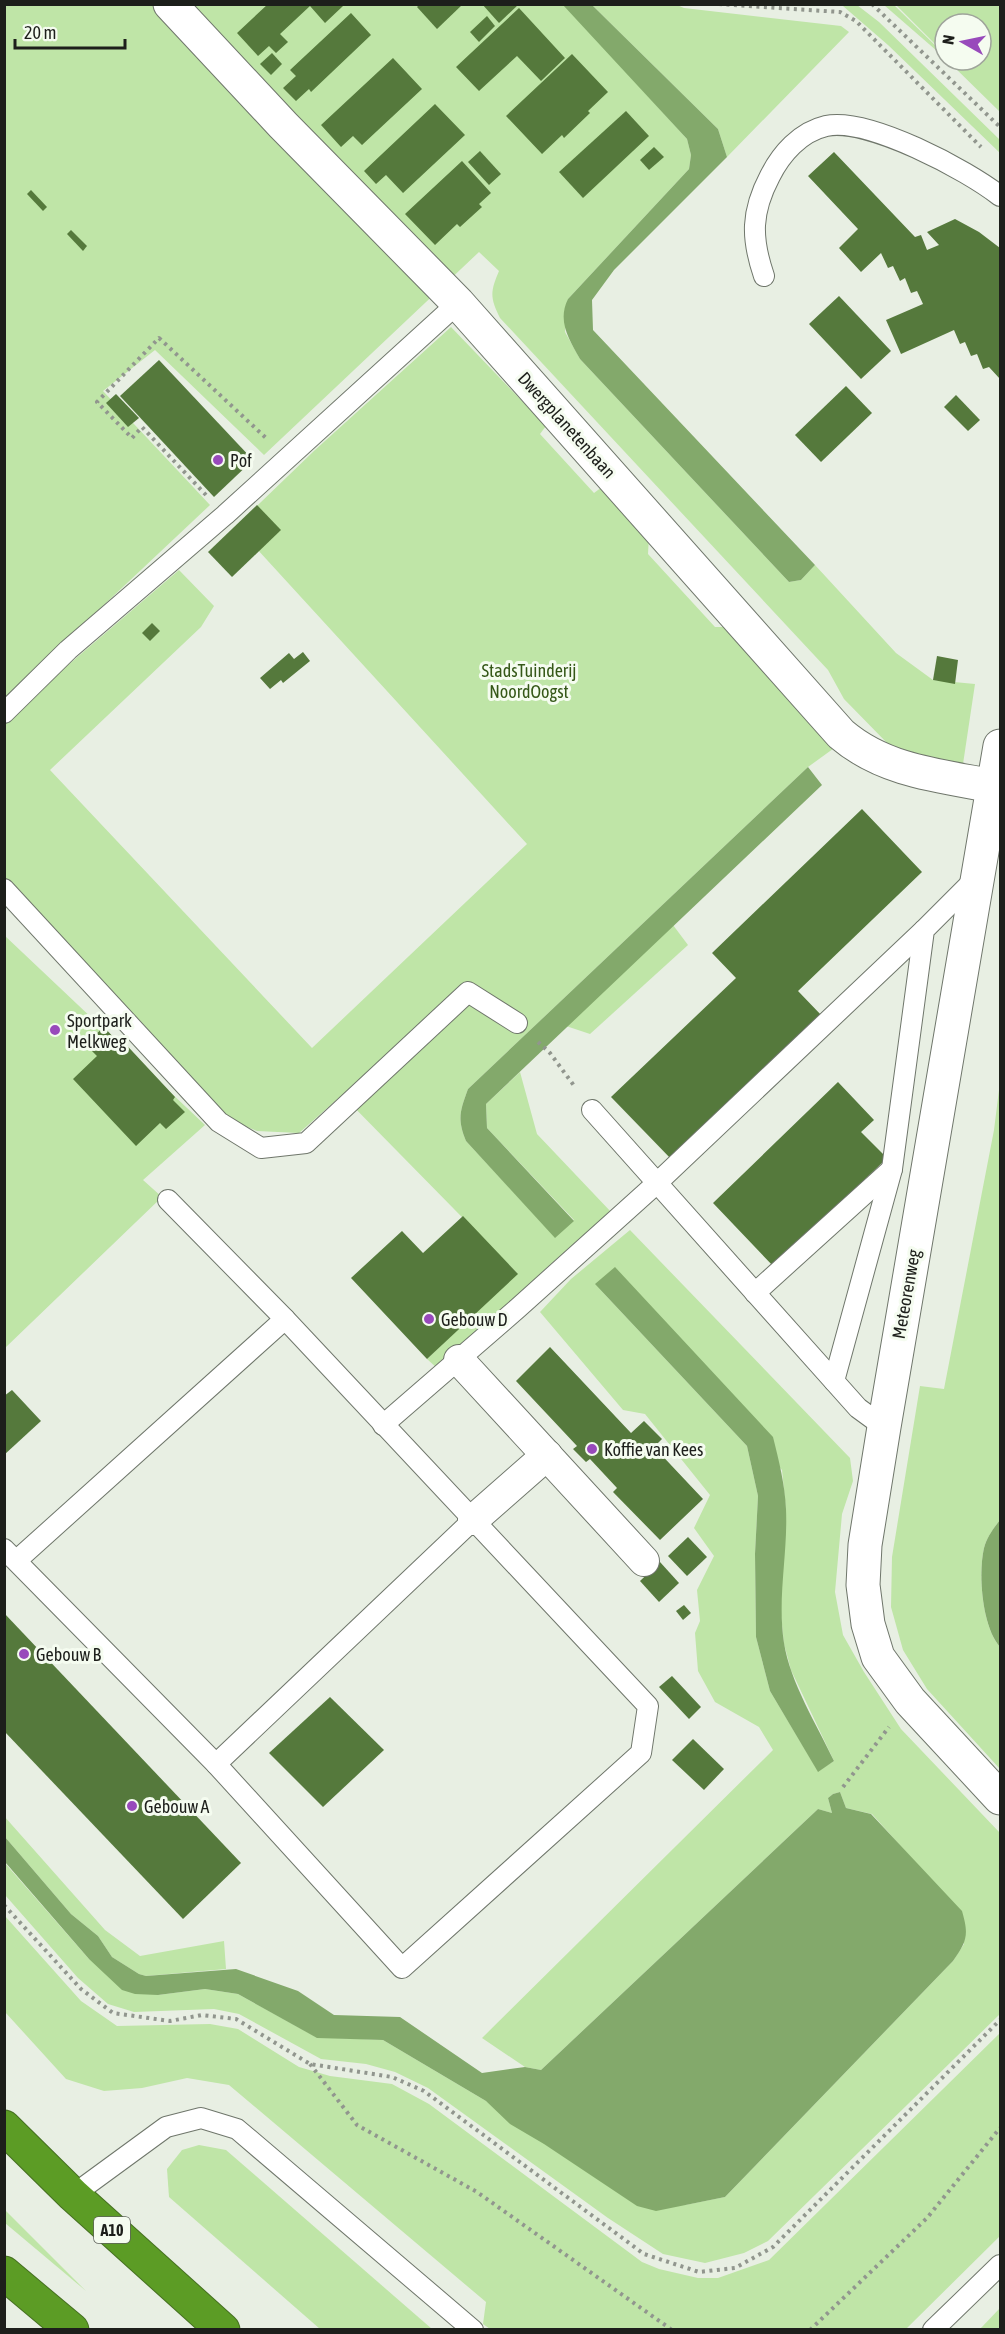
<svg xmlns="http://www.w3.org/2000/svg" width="1005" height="2334" viewBox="0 0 1005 2334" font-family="'Asap Condensed',sans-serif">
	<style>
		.green { fill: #bfe5a7; fill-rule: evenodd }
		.water { fill: #83a96b }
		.building { fill: #55793c }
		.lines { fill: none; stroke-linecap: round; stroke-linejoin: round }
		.service-casing { stroke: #6f766b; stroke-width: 22 }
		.pedestrian-casing { stroke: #6f766b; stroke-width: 32 }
		.minor-casing { stroke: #6f766b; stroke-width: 35 }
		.motorway-casing { stroke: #467022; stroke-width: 35 }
		.path { stroke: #91968e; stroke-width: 4; stroke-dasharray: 3 4.5; stroke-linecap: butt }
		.service { stroke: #fff; stroke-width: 20 }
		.pedestrian { stroke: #fff; stroke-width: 30 }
		.minor { stroke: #fff; stroke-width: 33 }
		.motorway { stroke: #5c9c25; stroke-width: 33 }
		.poi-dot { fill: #984abb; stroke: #f5fcf0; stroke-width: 2 }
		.labels { text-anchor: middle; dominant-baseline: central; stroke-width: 6; stroke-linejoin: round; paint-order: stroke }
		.shield { fill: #f5fcf0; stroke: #5e615b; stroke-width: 1.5 }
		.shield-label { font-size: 16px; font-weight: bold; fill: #1d1f1b }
		.street-label { font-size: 18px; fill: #1d1f1b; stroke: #f5fcf0 }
		.poi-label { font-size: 18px; fill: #1d1f1b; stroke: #f5fcf0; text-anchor: start }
		.park-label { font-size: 18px; fill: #355818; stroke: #f5fcf0 }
	</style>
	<rect width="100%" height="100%" fill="#e8efe3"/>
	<g class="green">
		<path d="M5 4 565 5 687 139 691 155 689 169 568 299 565 332 580 359 789 582 801 580 815 565 896 653 933 680 975 684 963 764 922 758 888 744 844 699 828 670 500 318C490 298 490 292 499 271L479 252 264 455 155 350 103 391 210 505 5 698Z"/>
		<polygon points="592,5 677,5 684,8 841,26 849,32 727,157 718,129"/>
		<polygon points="815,5 857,5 879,22 1000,140 1000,153 888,45 843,6"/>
		<polygon points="884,5 894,5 945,55 945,58"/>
		<polygon points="896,5 1000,5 1000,112 947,60 981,60 981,24 945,24 945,54"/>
		<path d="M451 327 546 426 540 434 594 493 602 487 649 536 648 554 715 627H732L837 746 808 767 468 1089C460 1111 457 1119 466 1141L555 1237 574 1220 487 1128 486 1104 520 1072 537 1134 612 1213 553 1262 438 1369 427 1359 517 1273 342 1095 299 1133 257 1131 232 1121 5 880V719L179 570 214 606 201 627 50 770 312 1048 527 844 236 526 315 450Z"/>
		<polygon points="673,925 688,945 590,1034 566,1026"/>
		<polygon points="4,935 205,1125 143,1180 162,1197 5,1348"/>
		<path d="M1000 1082V1520C993 1529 987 1537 984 1548 978 1574 982 1627 1000 1647V1769L927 1689 903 1650 891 1607 892 1557 920 1386 944 1389 994 1130Z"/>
		<path d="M630 1230 850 1458 853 1481 842 1514 835 1592 843 1635 864 1672 901 1729 1000 1833V2014L768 2241 744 2253 705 2263 663 2254 608 2218 428 2088 395 2072 366 2064 321 2059 239 2014 214 2009 134 2012 108 2004 78 1978 5 1895 4 1862 89 1959 158 1995 205 1989 238 1994 316 2037 383 2040 486 2101 685 2205 725 2197 953 1961 964 1944 915 1862 872 1814 846 1808 840 1792 833 1794 828 1798 832 1813 818 1809 541 2070 525 2067 482 2038 773 1750 759 1727 715 1702 698 1671 695 1633 700 1621 697 1590 714 1556 694 1528 710 1495 645 1414 623 1410 540 1312 571 1279ZM595 1284 782 1470 786 1510 780 1605 784 1644 791 1670 834 1761 818 1771 770 1691 756 1637 755 1554 758 1496 747 1446Z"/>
		<polygon points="4,1816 105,1930 140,1956 224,1941 226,1969 146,1976 139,1974 112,1957 98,1936 71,1914 5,1837"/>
		<polygon points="5,1916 81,2001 117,2026 210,2024 238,2029 299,2067 330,2076 392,2084 429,2104 642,2262 659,2269 698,2278 718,2278 769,2260 1000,2033 1000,2236 906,2329 490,2329 483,2324 486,2302 229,2085 187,2078 142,2088 104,2091 66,2079 5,2012"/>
		<polygon points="199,2145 226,2150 432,2329 320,2329 169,2197 167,2169 182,2150"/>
		<polygon points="4,2210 5,2210 86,2291 5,2223"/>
		<polygon points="1000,2308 1000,2329 980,2329"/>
	</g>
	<g class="water">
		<path d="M563 5H592L718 129 727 157 614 270 592 300 593 330 815 565 801 580 789 582 580 359C569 339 557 321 568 299L689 169 691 155 687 139Z"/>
		<path d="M808 767 822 785 486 1104 487 1128 574 1221 555 1238 466 1141C457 1119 460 1111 468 1089Z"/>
		<path d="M615 1267 773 1437C779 1461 785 1485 786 1509 788 1554 777 1598 784 1643 790 1682 817 1725 834 1761L818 1772 770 1691 756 1637 755 1554 758 1496 747 1446 595 1284Z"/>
		<path d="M1000 1520V1647C982 1627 978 1574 984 1548 987 1537 993 1529 1000 1520Z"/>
		<path d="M840 1792 846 1808 871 1814 962 1911C969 1935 967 1941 953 1961L725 2197 656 2211 637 2206 544 2144 510 2124 486 2101 383 2040 317 2038 238 1994 205 1989 158 1995 135 1994 122 1990 89 1959 5 1862V1837L71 1914 98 1936 112 1957 139 1974 146 1976 236 1969 298 1991 334 2015 400 2017 482 2073 525 2067 541 2070 818 1809 832 1813 828 1798 833 1794Z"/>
	</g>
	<g class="building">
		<polygon points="268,4 341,4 343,6 325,23 310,6 280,34 288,42 276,53 269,46 258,56 237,33"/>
		<polygon points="420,4 463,4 437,29 417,7"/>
		<polygon points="482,4 519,4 499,23"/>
		<polygon points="519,8 565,58 541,81 517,56 479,91 456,67"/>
		<polygon points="351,13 371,35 311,92 309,89 296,101 283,88 296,76 290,70"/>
		<polygon points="487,16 495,26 479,42 470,32"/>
		<polygon points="272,53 282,64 271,75 260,64"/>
		<polygon points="572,54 608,92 588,111 590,113 564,138 562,135 542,154 506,116"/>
		<polygon points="393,58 422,89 362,145 353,136 341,147 321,125"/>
		<polygon points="435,104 465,135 403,193 386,175 376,184 364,171"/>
		<polygon points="626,111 649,136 583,198 559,172"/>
		<polygon points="654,147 664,157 649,170 640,160"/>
		<polygon points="480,151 501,174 489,185 468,162"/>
		<polygon points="834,152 915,237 921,235 927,250 939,245 927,232 955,219 979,232 1000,248 1000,379 989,367 983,369 977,354 971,356 965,342 960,344 954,330 901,354 886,320 923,304 917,291 911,293 905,278 900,281 893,266 888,268 881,253 861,272 839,248 858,229 808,176"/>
		<polygon points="462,161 491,193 479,204 482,207 460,227 457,224 435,245 405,214"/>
		<polygon points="31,190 47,207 43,211 27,194"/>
		<polygon points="71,230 87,246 83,251 67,234"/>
		<polygon points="839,296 891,351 861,379 809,324"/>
		<polygon points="159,360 253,460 214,497 120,396"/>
		<polygon points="846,386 872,413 821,462 795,435"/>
		<polygon points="116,394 139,418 128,427 106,403"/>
		<polygon points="956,395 980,420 968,431 944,407"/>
		<polygon points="257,505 281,530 232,577 208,552"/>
		<polygon points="152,623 160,631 150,641 142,633"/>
		<polygon points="303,652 310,661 283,683 281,680 270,689 260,678 289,653 294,659"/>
		<polygon points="937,656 958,660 955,684 933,680"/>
		<polygon points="862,809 922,872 798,991 823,1017 673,1161 611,1097 736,978 712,953"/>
		<polygon points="104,1027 116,1040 119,1037 175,1097 173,1100 185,1112 166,1129 160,1123 136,1146 73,1079 97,1056 85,1044"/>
		<polygon points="838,1082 874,1120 861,1132 887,1158 774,1267 713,1203"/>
		<polygon points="463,1216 518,1274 427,1359 351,1278 402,1231 423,1253"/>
		<polygon points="550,1347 631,1433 644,1421 662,1439 654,1447 703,1499 660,1540 613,1492 617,1488 590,1459 586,1462 573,1449 577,1446 516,1381"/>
		<polygon points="12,1390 41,1421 4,1455 4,1396"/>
		<polygon points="688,1537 707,1557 687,1576 668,1556"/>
		<polygon points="660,1562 679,1583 659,1602 640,1581"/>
		<polygon points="684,1605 691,1613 683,1620 676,1611"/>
		<polygon points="4,1613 241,1863 183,1919 4,1731"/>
		<polygon points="672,1676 701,1707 689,1719 659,1687"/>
		<polygon points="330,1697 384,1750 323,1807 269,1753"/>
		<polygon points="693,1739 724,1769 704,1790 672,1760"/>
	</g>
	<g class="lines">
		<g class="service-casing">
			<g id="service">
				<path d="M764 276C751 238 751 212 770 176 781 154 800 132 826 126 868 117 967 170 1000 196"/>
				<polyline points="4,713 68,650 225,515 458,303"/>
				<polyline points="4,889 219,1122 261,1148 306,1143 468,992 517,1023"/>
				<polyline points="592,1110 858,1408 884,1427"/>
				<polyline points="168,1200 285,1319"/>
				<polyline points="755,1293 892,1169"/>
				<polyline points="834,1381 892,1169 924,930 976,878"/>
				<polyline points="383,1425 518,1308 657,1183 924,930"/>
				<polyline points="4,1549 16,1561 285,1319 648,1706 641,1753 402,1968 216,1764 16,1561"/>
				<polyline points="216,1764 473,1520"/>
				<polyline points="73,2195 166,2127 201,2118 237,2129 473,2330"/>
				<polyline points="933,2330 1000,2265"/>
			</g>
		</g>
		<g class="pedestrian-casing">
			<g id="pedestrian">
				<polyline points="459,1360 644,1561"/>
				<polyline points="473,1520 547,1455"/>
			</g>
		</g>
		<g class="minor-casing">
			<g id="minor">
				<path d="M170 4 283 125 458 303 841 734C884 771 940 776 994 786"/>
				<polyline points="1000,746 884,1427 865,1545 863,1585 868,1624 878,1657 910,1701 1000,1798"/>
			</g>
		</g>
		<g class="motorway-casing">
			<g id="motorway">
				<polyline points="4,2127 73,2195 223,2330"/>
				<polyline points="4,2273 72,2330"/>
			</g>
		</g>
		<g class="path">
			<polyline points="719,4 840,12 856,21 981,147"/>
			<polyline points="872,4 1000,127"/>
			<polyline points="206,495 142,427 132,438 97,402 159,338 266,438"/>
			<polyline points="538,1042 550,1053 575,1087"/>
			<polyline points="843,1787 889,1727"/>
			<polyline points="4,1905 81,1989 113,2013 170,2021 202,2015 236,2019 310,2064 392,2077 424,2091 644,2254 699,2272 735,2268 773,2247 1000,2020"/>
			<polyline points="310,2064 357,2125 477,2192 672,2330"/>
			<polyline points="810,2330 927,2218 1000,2128"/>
		</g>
		<use href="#service" class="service"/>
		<use href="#pedestrian" class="pedestrian"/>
		<use href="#minor" class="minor"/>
		<use href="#motorway" class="motorway"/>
	</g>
	<g class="poi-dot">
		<circle cx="218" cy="460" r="6"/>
		<circle cx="55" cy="1030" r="6"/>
		<circle cx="429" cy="1319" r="6"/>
		<circle cx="592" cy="1449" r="6"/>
		<circle cx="24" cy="1654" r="6"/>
		<circle cx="132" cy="1806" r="6"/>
	</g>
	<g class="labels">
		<rect class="shield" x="94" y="2217" width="36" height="26" rx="4.5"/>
		<g class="shield-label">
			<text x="112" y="2230">A10</text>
		</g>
		<g class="street-label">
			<text transform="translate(567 425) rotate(48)">Dwergplanetenbaan</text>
			<text transform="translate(906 1294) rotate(-80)">Meteorenweg</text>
		</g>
		<g class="poi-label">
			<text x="230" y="460">Pof</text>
			<text x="67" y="1020">Sportpark<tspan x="67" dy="21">Melkweg</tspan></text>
			<text x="441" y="1319">Gebouw D</text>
			<text x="604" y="1449">Koffie van Kees</text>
			<text x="36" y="1654">Gebouw B</text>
			<text x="144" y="1806">Gebouw A</text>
		</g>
		<g class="park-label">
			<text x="529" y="670">StadsTuinderij<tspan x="529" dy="21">NoordOogst</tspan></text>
		</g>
	</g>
	<rect width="1005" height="2334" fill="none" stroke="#1d1f1b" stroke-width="12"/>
	<g transform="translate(963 42) rotate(279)"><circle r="28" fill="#f5fcf0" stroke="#9fa49b" stroke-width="1.5"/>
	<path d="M0-4.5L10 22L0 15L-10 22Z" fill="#984abb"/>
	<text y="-9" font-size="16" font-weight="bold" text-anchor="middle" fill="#1d1f1b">N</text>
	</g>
	<path d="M15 39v9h110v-9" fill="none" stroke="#1d1f1b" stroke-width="3"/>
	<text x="24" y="39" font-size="18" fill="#1d1f1b" stroke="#f5fcf0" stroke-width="4.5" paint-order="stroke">20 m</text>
</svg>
